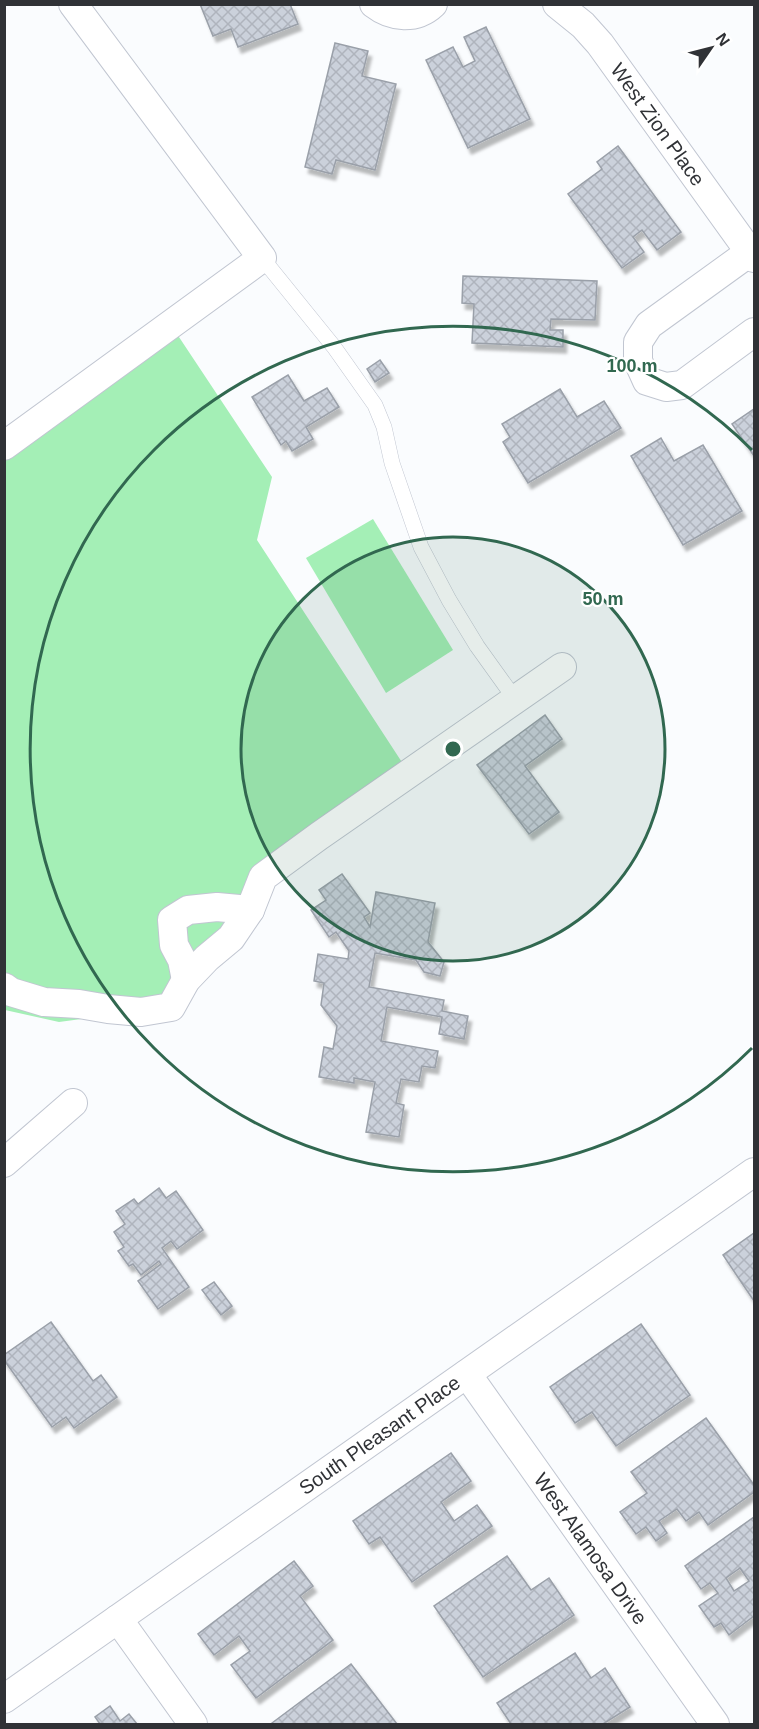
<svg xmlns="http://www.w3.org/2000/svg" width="759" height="1729" viewBox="0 0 759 1729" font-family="Arial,sans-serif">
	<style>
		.green { fill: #a4efb6 }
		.building { fill: url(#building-cross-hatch); stroke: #9aa0a9; stroke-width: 1.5; fill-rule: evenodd; filter: url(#shadow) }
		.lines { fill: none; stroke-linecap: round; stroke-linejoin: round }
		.service-casing { stroke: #c1c6d1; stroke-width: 16 }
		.minor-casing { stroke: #c1c6d1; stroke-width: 30 }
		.service { stroke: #fff; stroke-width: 15 }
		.minor { stroke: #fff; stroke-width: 28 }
		.ring { fill: none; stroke: #316850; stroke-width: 3 }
		.labels { text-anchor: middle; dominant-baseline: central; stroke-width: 4.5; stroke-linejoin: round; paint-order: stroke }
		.street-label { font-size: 20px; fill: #303236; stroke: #fff }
		.centre { fill: #316850; stroke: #fff; stroke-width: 3 }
		.ring-label { font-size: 18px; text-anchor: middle; font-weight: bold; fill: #316850; stroke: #fff; stroke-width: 4.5; stroke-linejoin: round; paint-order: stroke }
	</style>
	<defs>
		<pattern id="building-cross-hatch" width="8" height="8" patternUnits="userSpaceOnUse" patternTransform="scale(1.5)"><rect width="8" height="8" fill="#cbd1db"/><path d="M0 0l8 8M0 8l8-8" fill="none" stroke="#afb4bd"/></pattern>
		<filter id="shadow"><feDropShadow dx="3.5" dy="6" stdDeviation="1.5" flood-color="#0004"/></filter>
	</defs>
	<rect width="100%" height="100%" fill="#fafcfe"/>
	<g class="green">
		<polygon points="171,325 272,477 257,540 409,773 263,877 171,1007 59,1022 5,1010 4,446"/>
		<polygon points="373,519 453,650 386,693 306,558"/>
	</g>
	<g class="building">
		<polygon points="200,4 290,4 298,24 238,47 231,29 213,36"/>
		<polygon points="486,27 530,119 468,148 426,60 453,47 463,67 475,61 464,37"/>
		<polygon points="335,43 368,51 362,76 396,84 375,170 336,160 332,174 305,167"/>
		<polygon points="618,146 681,232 657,250 642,230 633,237 644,252 622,268 568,194 602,169 597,162"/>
		<polygon points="463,276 597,281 595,320 551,319 550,330 563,330 563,347 472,343 474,304 462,303"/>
		<polygon points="380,360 389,373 375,382 367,369"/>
		<polygon points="288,375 304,401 327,388 339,407 306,427 313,439 292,451 286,441 281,445 252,397"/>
		<polygon points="560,389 577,417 604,401 621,428 528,483 503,442 510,437 502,424"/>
		<polygon points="754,409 754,456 732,424"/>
		<polygon points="661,438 674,461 703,445 742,511 683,545 631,456"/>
		<polygon points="545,715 562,739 525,766 559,812 529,834 477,765"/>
		<polygon points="342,874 370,913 364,917 370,927 376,892 435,903 428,942 444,962 440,976 424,972 416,960 375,953 369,987 444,1000 442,1011 468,1016 464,1039 439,1034 442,1017 387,1007 381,1041 438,1051 435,1068 422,1066 419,1082 401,1079 396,1103 404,1105 399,1137 366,1132 375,1082 354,1078 354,1083 319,1077 324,1047 333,1049 337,1026 321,1005 324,983 314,981 318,954 348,959 349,951 336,932 329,937 311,910 326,900 319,890"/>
		<polygon points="159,1188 166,1198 176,1191 203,1230 177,1249 171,1241 162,1248 189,1287 158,1309 138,1281 161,1264 159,1261 141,1275 133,1264 129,1266 118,1251 124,1247 114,1232 125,1224 116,1211 134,1199 138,1204"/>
		<polygon points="754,1233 754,1301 723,1255"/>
		<polygon points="214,1282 232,1306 221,1315 202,1290"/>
		<polygon points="51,1322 93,1381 101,1375 117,1397 74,1428 66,1417 52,1427 4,1360 4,1355"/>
		<polygon points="641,1324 690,1395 616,1446 592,1412 575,1423 550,1387"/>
		<polygon points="706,1418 754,1485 754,1492 708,1525 699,1512 686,1521 677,1509 659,1521 667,1533 656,1541 646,1527 636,1534 620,1512 647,1493 631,1472"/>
		<polygon points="451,1453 471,1481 441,1502 454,1521 477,1505 492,1526 412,1582 380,1537 369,1544 353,1521"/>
		<path d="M754 1517V1616L729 1635 721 1623 714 1627 699 1606 718 1593 710 1583 701 1589 685 1566ZM740 1568 749 1581 734 1591 726 1578Z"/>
		<polygon points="507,1556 531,1590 549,1578 574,1615 483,1677 434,1606"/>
		<polygon points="294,1561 313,1586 300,1596 333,1640 256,1698 231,1665 250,1651 239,1636 214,1655 198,1634"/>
		<polygon points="575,1653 591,1678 605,1668 630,1707 603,1724 511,1724 497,1703"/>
		<polygon points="351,1664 397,1724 273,1724 272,1723"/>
		<polygon points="110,1706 120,1721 129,1714 137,1724 100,1724 95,1717"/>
	</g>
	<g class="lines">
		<g class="service-casing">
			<polyline id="service" points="262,258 334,347 375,405 384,427 392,463 421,547 449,600 477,646 515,699"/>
		</g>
		<g class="minor-casing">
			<g id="minor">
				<path d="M374 4C392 18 416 20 433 4"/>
				<path id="s1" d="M557 4 583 25 600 44 754 258"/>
				<polyline points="750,252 649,325 638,342 638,361 647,381 666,387 682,385 754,332"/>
				<polyline points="4,446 262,258 73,4"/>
				<polyline points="186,980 182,960 174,945 172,920 188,910 217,907 250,910"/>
				<polyline points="4,987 11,992 44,1002 79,1004 108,1009 141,1012 171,1007 186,980 207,958 231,938 250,910 263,877 319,836 562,667"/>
				<polyline points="4,1163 73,1103"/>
				<path id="s2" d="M467 1374 715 1724"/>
				<polyline points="118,1619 193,1724"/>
				<path id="s3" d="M4 1699 754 1172"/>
			</g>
		</g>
		<use href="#service" class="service"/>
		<use href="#minor" class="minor"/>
	</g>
	<circle cx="453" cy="749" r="212" fill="#316850" fill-opacity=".12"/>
	<g class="ring">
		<circle cx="453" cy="749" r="212"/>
		<path d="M752 1048A423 423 0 1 1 752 450"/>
	</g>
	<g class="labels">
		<g class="street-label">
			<text stroke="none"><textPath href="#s1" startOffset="158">West Zion Place</textPath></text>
			<text stroke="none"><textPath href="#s3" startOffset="459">South Pleasant Place</textPath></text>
			<text stroke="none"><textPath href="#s2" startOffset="214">West Alamosa Drive</textPath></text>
		</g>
	</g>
	<circle cx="453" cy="749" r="9" class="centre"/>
	<g class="ring-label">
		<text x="632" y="372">100 m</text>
		<text x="603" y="605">50 m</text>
	</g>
	<rect width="759" height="1729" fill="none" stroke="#303236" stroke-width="12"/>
	<g transform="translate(711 48) rotate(55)" stroke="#ffffff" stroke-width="4.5" paint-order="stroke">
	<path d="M0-4.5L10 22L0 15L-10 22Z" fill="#303236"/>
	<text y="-9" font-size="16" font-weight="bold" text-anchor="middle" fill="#303236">N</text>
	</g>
</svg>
